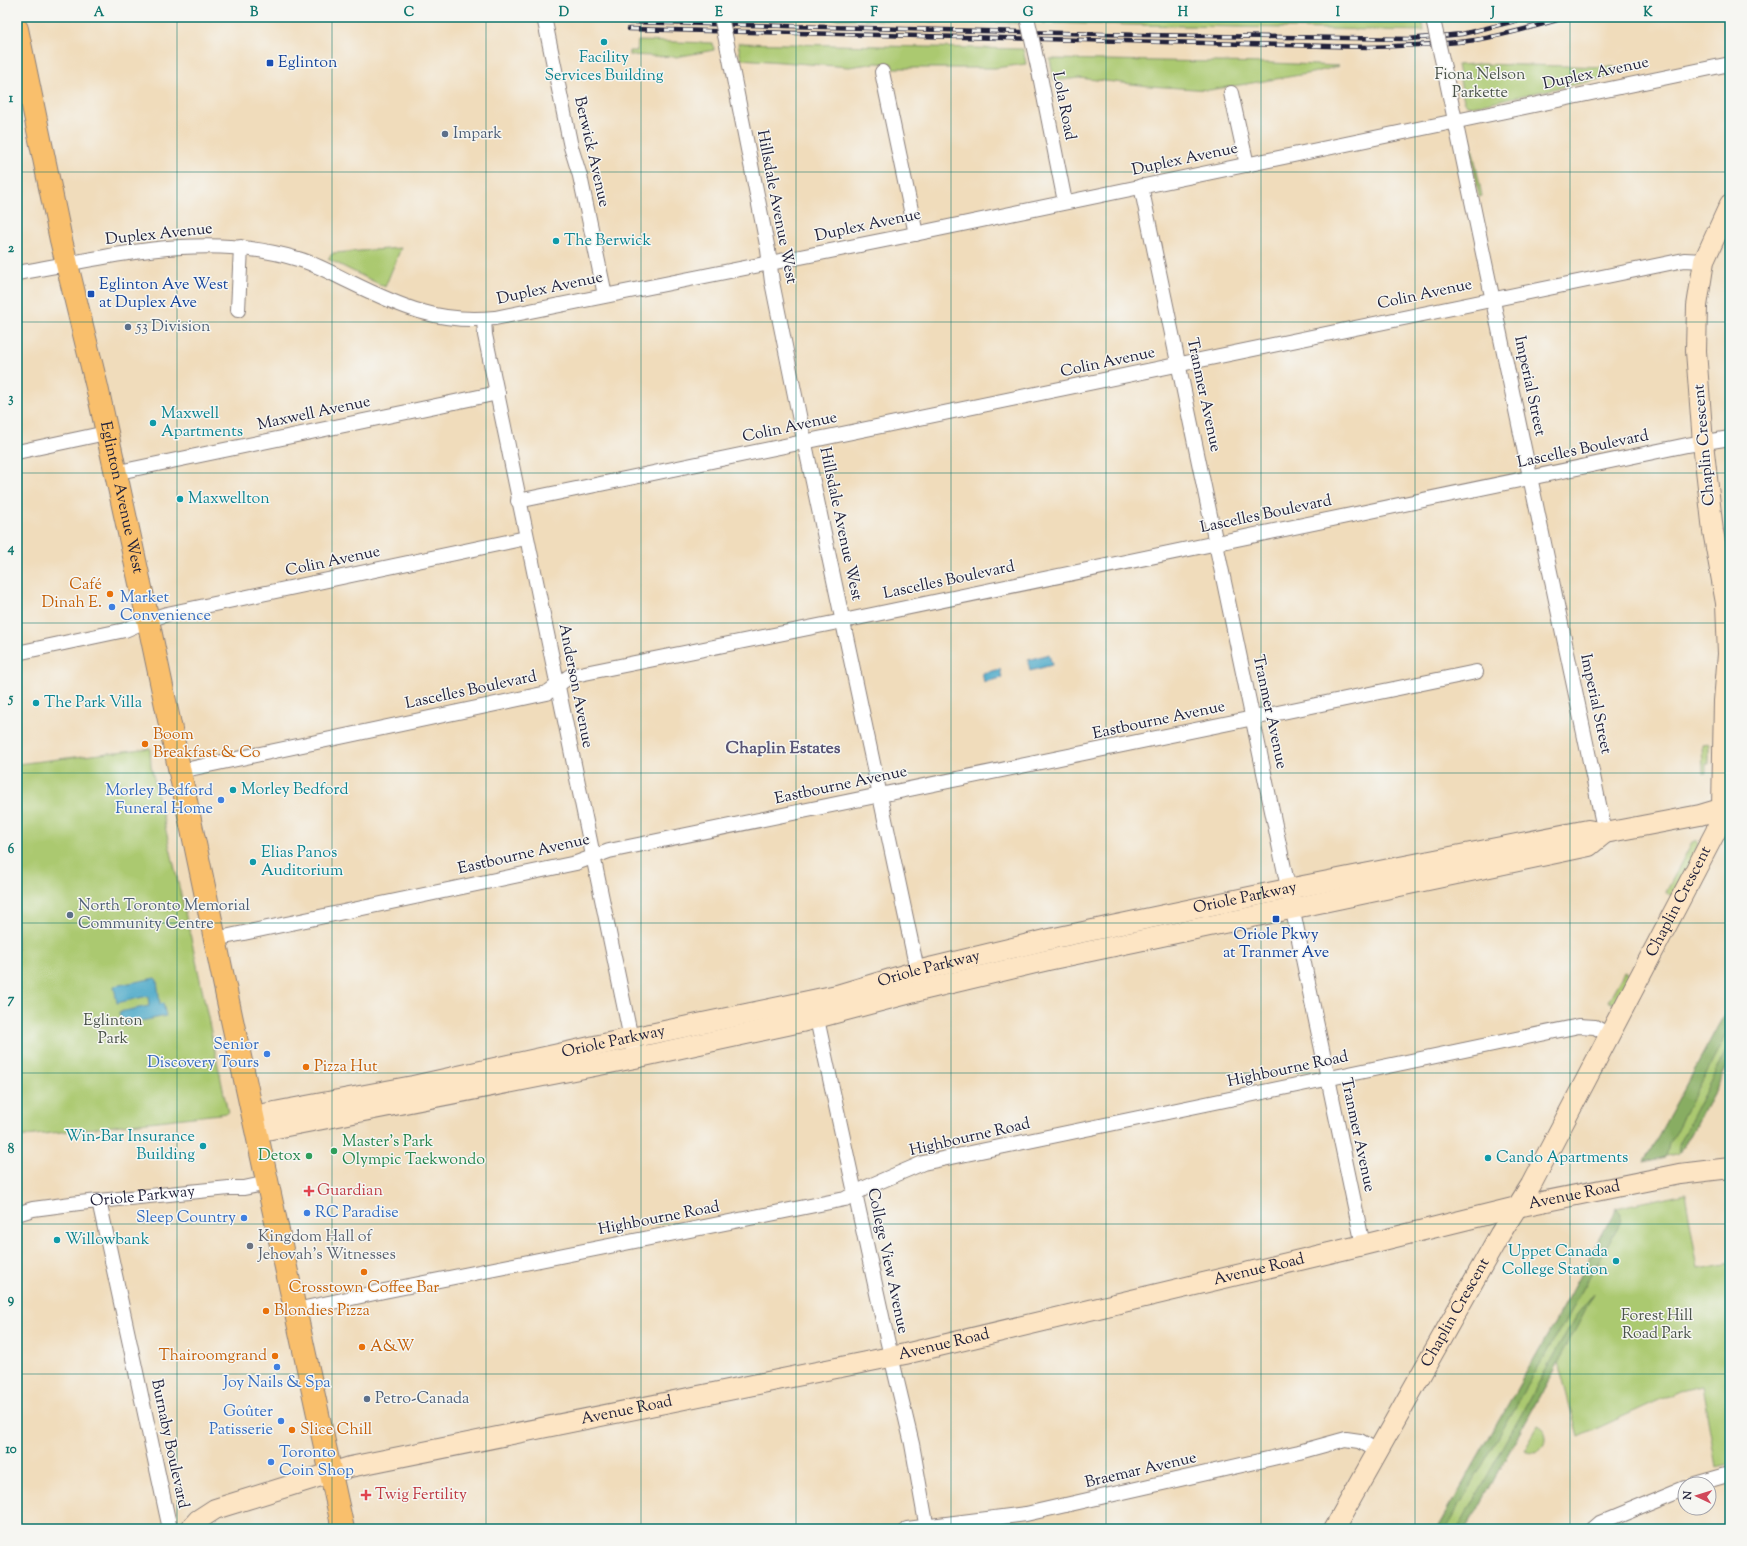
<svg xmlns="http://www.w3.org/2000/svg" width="1747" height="1546" viewBox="0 0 1747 1546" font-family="'Sorts Mill Goudy',serif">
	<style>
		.green { fill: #abc970; stroke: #667656 }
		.forest { fill: #88ad62; stroke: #55684e }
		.water { fill: #48a7c7; stroke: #356481 }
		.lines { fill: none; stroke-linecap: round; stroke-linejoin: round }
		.street-casing { stroke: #897f7b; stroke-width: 16 }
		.secondary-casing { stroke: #897f7b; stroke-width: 22 }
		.primary-casing { stroke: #897f7b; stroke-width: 24 }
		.street { stroke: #fff; stroke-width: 14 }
		.secondary { stroke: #fde5c4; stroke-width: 20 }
		.primary { stroke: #f9bf6c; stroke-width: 22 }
		.rail-casing { stroke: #22223b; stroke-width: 4.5 }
		.rail { stroke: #f6f6f2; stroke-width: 3; stroke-dasharray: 9; stroke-linecap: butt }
		.street-bridge-casing { stroke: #897f7b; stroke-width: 16; stroke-linecap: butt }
		.street-bridge { stroke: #fff; stroke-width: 14 }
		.grid { fill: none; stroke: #0f766e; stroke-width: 1; stroke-opacity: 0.55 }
		.culture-dot { fill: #0f9aa8; stroke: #f6f6f2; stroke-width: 1.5 }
		.transit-dot { fill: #1a4fb4; stroke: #f6f6f2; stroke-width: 1.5 }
		.service-dot { fill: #5c6f8a; stroke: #f6f6f2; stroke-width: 1.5 }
		.food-dot { fill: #e8710a; stroke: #f6f6f2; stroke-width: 1.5 }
		.shop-dot { fill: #3f7fe0; stroke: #f6f6f2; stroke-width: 1.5 }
		.leisure-dot { fill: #2e9e5b; stroke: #f6f6f2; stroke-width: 1.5 }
		.health-dot { fill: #e0444e; stroke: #f6f6f2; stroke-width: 1.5 }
		.worship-dot { fill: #6b7280; stroke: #f6f6f2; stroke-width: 1.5 }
		.labels { text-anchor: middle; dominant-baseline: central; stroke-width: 3; stroke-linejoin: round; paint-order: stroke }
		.culture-label { font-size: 16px; fill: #0d838f; stroke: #f6f6f2; text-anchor: start }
		.transit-label { font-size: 16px; fill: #164399; stroke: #f6f6f2; text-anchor: start }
		.street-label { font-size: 16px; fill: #22223b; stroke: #f6f6f2 }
		.park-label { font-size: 16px; fill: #4b544b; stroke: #f6f6f2 }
		.service-label { font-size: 16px; fill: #4e5e75; stroke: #f6f6f2; text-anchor: start }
		.food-label { font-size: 16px; fill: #c56008; stroke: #f6f6f2; text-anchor: start }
		.shop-label { font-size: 16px; fill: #366cbe; stroke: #f6f6f2; text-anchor: end }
		.leisure-label { font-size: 16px; fill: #27864d; stroke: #f6f6f2; text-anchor: start }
		.health-label { font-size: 16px; fill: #be3a42; stroke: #f6f6f2; text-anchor: start }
		.worship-label { font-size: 16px; fill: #5b616d; stroke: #f6f6f2; text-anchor: start }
		.neighbourhood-label { font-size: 17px; font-weight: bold; fill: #585475; stroke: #f6f6f2 }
		.neatline { fill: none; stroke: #0f766e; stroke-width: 1.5 }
		.grid-label { font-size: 13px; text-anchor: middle; font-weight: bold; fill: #0f766e }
	</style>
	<rect width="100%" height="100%" fill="#f6f6f2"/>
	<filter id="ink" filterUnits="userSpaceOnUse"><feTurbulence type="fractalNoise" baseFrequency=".025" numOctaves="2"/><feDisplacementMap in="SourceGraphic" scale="8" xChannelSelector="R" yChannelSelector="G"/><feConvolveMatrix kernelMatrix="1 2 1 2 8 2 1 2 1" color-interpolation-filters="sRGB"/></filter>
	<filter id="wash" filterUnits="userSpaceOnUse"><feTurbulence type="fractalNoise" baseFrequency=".012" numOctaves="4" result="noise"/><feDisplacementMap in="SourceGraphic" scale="16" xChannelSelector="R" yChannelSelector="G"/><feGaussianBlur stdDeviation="0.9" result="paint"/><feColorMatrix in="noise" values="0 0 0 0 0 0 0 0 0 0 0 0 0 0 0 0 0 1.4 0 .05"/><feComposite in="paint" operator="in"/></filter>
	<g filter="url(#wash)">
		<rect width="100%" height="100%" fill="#f0dcbb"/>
		<g class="green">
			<polygon points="789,17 1016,17 1017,23 789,18"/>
			<polygon points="1041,17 1422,17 1424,31 1042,23"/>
			<polygon points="638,41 713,43 714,50 676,57 629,55 629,51 637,51"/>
			<polygon points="738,43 1023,49 1026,64 995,68 893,68 892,64 876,63 849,67 741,59"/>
			<polygon points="1050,59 1271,63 1339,66 1312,73 1210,90 1149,86 1079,78 1054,81"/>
			<polygon points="1476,64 1615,67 1615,76 1472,106 1467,105 1464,101 1457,65"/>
			<polygon points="1468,135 1470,137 1482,196 1479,197"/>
			<polygon points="401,248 385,287 328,259 333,253"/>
			<polygon points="1709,743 1709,764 1706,764 1706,773 1703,773 1702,744"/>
			<polygon points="150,748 151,766 194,951 228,1113 17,1137 17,764"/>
			<polygon points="1697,840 1698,846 1673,896 1666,892 1692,842"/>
			<polygon points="1624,972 1632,975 1616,1005 1608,1001"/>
			<polygon points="1730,1004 1730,1063 1680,1153 1644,1162"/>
			<polygon points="1685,1193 1698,1269 1730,1263 1730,1463 1716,1466 1702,1386 1679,1391 1578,1437 1558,1362 1467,1529 1437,1529 1571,1294 1616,1208"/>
			<path d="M1537 1426C1555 1435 1544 1459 1523 1450Z"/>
		</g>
		<g class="forest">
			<polygon points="1730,1004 1730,1028 1669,1144 1666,1157 1644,1162"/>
			<polygon points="1730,1043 1730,1063 1680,1153 1678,1145"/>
			<polygon points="1616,1208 1621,1215 1620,1224 1446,1529 1437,1529 1571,1294"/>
			<polygon points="1594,1293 1558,1362 1467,1529 1458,1529 1575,1317"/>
		</g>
		<g class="water">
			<polygon points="1049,654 1052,665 1030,671 1028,660"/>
			<polygon points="1000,669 1002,678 984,682 982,673"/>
			<polygon points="155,978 157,980 160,1004 163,1003 166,1016 122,1025 119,1012 149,1006 148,996 117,1003 114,986"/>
		</g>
	</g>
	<g filter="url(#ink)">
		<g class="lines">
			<g class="street-casing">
				<g id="street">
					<polyline points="544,17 571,147 580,176 605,295"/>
					<polyline points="728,49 768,250 772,282 802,430 919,979"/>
					<polyline points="1444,68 1605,833"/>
					<polyline points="882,72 916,234"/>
					<polyline points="1040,76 1065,202"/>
					<polyline points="1231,93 1247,165"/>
					<polyline points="1141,186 1363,1245"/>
					<path d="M17 273C111 257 203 230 298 259 316 264 333 274 350 282 399 306 439 324 495 318L905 236 1730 64"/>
					<polyline points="238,310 241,247"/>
					<polyline points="484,319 485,335 635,1058"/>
					<polyline points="17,452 106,433"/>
					<polyline points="114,473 498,393"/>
					<polyline points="518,501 1684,260 1704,261"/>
					<polyline points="17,653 125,630 148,620 167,614 526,538"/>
					<polyline points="180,771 533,696 547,693 570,676 843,621 1687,445 1730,438"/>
					<polyline points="215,939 576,863 609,851 1476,672"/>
					<polyline points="815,1010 887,1339 912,1444 927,1529"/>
					<polyline points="99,1201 170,1529"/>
					<path id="s1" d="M17 1214 33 1209 79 1203 229 1188H244L268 1183"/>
					<polyline points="296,1310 384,1291 845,1199 867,1187 923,1163 1579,1026 1595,1027 1609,1035"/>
					<polyline points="1695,1484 1730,1474"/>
					<polyline points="907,1529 1026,1514 1299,1452 1346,1439 1360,1441 1378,1451"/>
					<polyline points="1593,1529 1600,1523 1685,1488"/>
				</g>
			</g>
			<g class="secondary-casing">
				<g id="secondary">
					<path id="s2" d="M253 1116 413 1086 631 1038 837 995 917 971 1050 939 1288 889 1588 830 1605 833 1700 815 1730 806"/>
					<polyline points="256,1132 635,1058 801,1022 922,990 1048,960 1589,846 1605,833"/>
					<path id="s3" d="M190 1529 198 1520 215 1509 350 1467 905 1354 1363 1245 1517 1207 1680 1174 1730 1168"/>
					<path id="s4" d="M1334 1529 1500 1234 1531 1185 1716 831 1722 808 1724 701 1728 654 1726 603 1713 531 1703 443 1696 351 1697 306 1704 261 1730 204"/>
				</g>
			</g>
			<g class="primary-casing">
				<g id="primary">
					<path id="s5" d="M17 29 61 240 97 387 148 620 232 1020 343 1529"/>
				</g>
			</g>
			<use href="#street" class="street"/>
			<use href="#secondary" class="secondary"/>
			<use href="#primary" class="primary"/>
			<g class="rail-casing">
				<g id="rail">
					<polyline points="629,22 1142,35 1409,39 1462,34 1532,17"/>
					<path d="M629 29 1368 47C1404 46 1440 45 1475 40 1506 35 1537 26 1567 17"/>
				</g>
			</g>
			<use href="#rail" class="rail"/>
			<g class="street-bridge-casing">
				<g id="street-bridge">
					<polyline points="721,17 728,49"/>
					<polyline points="1027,17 1040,76"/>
					<polyline points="1433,20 1444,68"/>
				</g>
			</g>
			<use href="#street-bridge" class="street-bridge"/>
		</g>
	</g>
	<path class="grid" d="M177 17V1529M332 17V1529M486 17V1529M641 17V1529M796 17V1529M951 17V1529M1106 17V1529M1261 17V1529M1415 17V1529M1570 17V1529M17 172H1730M17 322H1730M17 473H1730M17 623H1730M17 773H1730M17 923H1730M17 1073H1730M17 1224H1730M17 1374H1730"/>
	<g class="culture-dot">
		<circle cx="604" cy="42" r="4"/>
		<circle cx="556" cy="241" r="4"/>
		<circle cx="153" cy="423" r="4"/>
		<circle cx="180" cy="499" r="4"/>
		<circle cx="36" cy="703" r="4"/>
		<circle cx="233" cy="790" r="4"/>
		<circle cx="253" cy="862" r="4"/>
		<circle cx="203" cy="1146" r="4"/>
		<circle cx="1488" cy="1158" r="4"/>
		<circle cx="57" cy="1240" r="4"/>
		<circle cx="1616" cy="1261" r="4"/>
	</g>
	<g class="transit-dot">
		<rect x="266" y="59" width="8" height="8" rx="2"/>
		<rect x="87" y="290" width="8" height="8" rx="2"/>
		<rect x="1272" y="915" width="8" height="8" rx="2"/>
	</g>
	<g class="service-dot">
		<circle cx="445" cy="134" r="4"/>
		<circle cx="128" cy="327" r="4"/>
		<circle cx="70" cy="915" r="4"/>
		<circle cx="367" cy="1399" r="4"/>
	</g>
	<g class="food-dot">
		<circle cx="110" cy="594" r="4"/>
		<circle cx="145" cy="744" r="4"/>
		<circle cx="306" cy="1067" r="4"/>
		<circle cx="364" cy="1272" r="4"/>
		<circle cx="266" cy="1311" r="4"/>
		<circle cx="362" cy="1347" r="4"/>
		<circle cx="275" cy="1356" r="4"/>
		<circle cx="292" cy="1430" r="4"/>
	</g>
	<g class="shop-dot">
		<circle cx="112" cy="607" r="4"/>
		<circle cx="221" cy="800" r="4"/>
		<circle cx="267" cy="1054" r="4"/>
		<circle cx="307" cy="1213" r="4"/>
		<circle cx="244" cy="1218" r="4"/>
		<circle cx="277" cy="1367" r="4"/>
		<circle cx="281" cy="1421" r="4"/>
		<circle cx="271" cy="1462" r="4"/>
	</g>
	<g class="leisure-dot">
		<circle cx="334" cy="1151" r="4"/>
		<circle cx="309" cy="1156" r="4"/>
	</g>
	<g class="health-dot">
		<path d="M307 1185h4v4h4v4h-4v4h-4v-4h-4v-4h4z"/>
		<path d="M364 1489h4v4h4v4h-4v4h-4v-4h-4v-4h4z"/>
	</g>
	<circle class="worship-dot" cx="250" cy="1246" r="4"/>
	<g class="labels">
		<g class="culture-label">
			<text x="604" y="58" text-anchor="middle">Facility<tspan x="604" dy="18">Services Building</tspan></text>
			<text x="564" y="241">The Berwick</text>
			<text x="161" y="414">Maxwell<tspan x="161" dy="18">Apartments</tspan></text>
			<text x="188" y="499">Maxwellton</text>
			<text x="44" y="703">The Park Villa</text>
			<text x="241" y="790">Morley Bedford</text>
			<text x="261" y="853">Elias Panos<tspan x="261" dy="18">Auditorium</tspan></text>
			<text x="195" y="1137" text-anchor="end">Win-Bar Insurance<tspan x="195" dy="18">Building</tspan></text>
			<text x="1496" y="1158">Cando Apartments</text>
			<text x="65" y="1240">Willowbank</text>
			<text x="1608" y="1252" text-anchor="end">Uppet Canada<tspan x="1608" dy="18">College Station</tspan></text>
		</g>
		<g class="transit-label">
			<text x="278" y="63">Eglinton</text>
			<text x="99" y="285">Eglinton Ave West<tspan x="99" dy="18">at Duplex Ave</tspan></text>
			<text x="1276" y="935" text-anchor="middle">Oriole Pkwy<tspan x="1276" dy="18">at Tranmer Ave</tspan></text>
		</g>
		<g class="street-label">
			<text transform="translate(1596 74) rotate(-12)">Duplex Avenue</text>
			<text transform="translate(1063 106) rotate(79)">Lola Road</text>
			<text transform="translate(591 152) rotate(77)">Berwick Avenue</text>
			<text transform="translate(1185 160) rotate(-12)">Duplex Avenue</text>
			<text transform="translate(776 207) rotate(79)">Hillsdale Avenue West</text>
			<text transform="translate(868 226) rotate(-12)">Duplex Avenue</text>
			<text transform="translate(159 235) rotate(-6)">Duplex Avenue</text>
			<text transform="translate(550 289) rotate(-12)">Duplex Avenue</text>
			<text transform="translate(1425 295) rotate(-12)">Colin Avenue</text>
			<text transform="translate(1108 363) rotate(-12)">Colin Avenue</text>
			<text transform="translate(1529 386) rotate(78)">Imperial Street</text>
			<text transform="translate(1203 395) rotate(78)">Tranmer Avenue</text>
			<text transform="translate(314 414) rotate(-12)">Maxwell Avenue</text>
			<text transform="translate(790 428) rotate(-12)">Colin Avenue</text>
			<text transform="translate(1705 445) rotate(-95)">Chaplin Crescent</text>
			<text transform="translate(1583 450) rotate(-12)">Lascelles Boulevard</text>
			<text stroke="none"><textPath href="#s5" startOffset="480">Eglinton Avenue West</textPath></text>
			<text transform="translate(1266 515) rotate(-12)">Lascelles Boulevard</text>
			<text transform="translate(840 524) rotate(78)">Hillsdale Avenue West</text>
			<text transform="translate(333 562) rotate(-12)">Colin Avenue</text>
			<text transform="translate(949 581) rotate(-12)">Lascelles Boulevard</text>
			<text transform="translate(575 686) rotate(79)">Anderson Avenue</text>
			<text transform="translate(471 691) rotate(-12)">Lascelles Boulevard</text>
			<text transform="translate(1595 704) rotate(78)">Imperial Street</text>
			<text transform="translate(1269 712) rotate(78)">Tranmer Avenue</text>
			<text transform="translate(1159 721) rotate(-12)">Eastbourne Avenue</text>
			<text transform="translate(841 786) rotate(-12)">Eastbourne Avenue</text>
			<text transform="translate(524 855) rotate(-13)">Eastbourne Avenue</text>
			<text stroke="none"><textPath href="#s2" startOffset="1016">Oriole Parkway</textPath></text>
			<text stroke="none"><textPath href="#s4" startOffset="716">Chaplin Crescent</textPath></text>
			<text stroke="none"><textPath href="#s2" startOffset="692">Oriole Parkway</textPath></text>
			<text stroke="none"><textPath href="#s2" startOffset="368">Oriole Parkway</textPath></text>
			<text transform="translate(1288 1070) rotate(-12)">Highbourne Road</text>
			<text transform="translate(1357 1135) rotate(78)">Tranmer Avenue</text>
			<text transform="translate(970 1138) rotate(-13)">Highbourne Road</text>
			<text stroke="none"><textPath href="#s3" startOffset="1428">Avenue Road</textPath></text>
			<text stroke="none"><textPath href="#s1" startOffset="127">Oriole Parkway</textPath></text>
			<text transform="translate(659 1219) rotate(-11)">Highbourne Road</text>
			<text transform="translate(887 1261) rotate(78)">College View Avenue</text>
			<text stroke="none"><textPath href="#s3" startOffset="1104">Avenue Road</textPath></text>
			<text stroke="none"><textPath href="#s4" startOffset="248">Chaplin Crescent</textPath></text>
			<text stroke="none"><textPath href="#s3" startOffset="780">Avenue Road</textPath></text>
			<text stroke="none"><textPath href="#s3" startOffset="456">Avenue Road</textPath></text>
			<text transform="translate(169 1444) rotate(78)">Burnaby Boulevard</text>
			<text transform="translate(1141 1471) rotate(-13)">Braemar Avenue</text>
		</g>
		<g class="park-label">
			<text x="1480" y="75">Fiona Nelson<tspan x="1480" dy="18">Parkette</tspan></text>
			<text x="113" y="1021">Eglinton<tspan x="113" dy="18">Park</tspan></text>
			<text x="1657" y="1316">Forest Hill<tspan x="1657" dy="18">Road Park</tspan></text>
		</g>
		<g class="service-label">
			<text x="453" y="134">Impark</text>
			<text x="136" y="327">53 Division</text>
			<text x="78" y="906">North Toronto Memorial<tspan x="78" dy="18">Community Centre</tspan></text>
			<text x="375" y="1399">Petro-Canada</text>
		</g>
		<g class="food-label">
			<text x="102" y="585" text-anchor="end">Café<tspan x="102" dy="18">Dinah E.</tspan></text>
			<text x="153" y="735">Boom<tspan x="153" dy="18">Breakfast &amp; Co</tspan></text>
			<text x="314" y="1067">Pizza Hut</text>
			<text x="364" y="1288" text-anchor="middle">Crosstown Coffee Bar</text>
			<text x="274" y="1311">Blondies Pizza</text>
			<text x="370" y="1347">A&amp;W</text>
			<text x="267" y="1356" text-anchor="end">Thairoomgrand</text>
			<text x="300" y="1430">Slice Chill</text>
		</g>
		<g class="shop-label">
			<text x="120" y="598" text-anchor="start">Market<tspan x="120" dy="18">Convenience</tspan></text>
			<text x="213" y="791">Morley Bedford<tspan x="213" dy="18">Funeral Home</tspan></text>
			<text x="259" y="1045">Senior<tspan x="259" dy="18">Discovery Tours</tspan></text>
			<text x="315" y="1213" text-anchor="start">RC Paradise</text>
			<text x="236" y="1218">Sleep Country</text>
			<text x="277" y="1383" text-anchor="middle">Joy Nails &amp; Spa</text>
			<text x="273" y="1412">Goûter<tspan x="273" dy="18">Patisserie</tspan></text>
			<text x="279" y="1453" text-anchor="start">Toronto<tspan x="279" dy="18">Coin Shop</tspan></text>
		</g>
		<g class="leisure-label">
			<text x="342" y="1142">Master’s Park<tspan x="342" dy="18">Olympic Taekwondo</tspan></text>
			<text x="301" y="1156" text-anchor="end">Detox</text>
		</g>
		<g class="health-label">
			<text x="317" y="1191">Guardian</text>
			<text x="375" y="1495">Twig Fertility</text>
		</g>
		<g class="worship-label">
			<text x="258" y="1237">Kingdom Hall of<tspan x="258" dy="18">Jehovah's Witnesses</tspan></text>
		</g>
		<g class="neighbourhood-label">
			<text x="783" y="749">Chaplin Estates</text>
		</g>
	</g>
	<rect width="1747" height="1546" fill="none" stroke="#f6f6f2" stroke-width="44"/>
	<g transform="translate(1697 1496) rotate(274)"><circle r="19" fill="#f6f6f2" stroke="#a1a1a9"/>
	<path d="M0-3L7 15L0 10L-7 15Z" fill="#d1495b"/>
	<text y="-6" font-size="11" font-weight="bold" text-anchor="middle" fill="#22223b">N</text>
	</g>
	<rect x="22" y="22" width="1703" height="1502" class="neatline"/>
	<g class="grid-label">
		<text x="99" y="16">A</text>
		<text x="254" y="16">B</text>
		<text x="409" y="16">C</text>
		<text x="564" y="16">D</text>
		<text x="719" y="16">E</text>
		<text x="874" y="16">F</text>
		<text x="1028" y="16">G</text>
		<text x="1183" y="16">H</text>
		<text x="1338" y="16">I</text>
		<text x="1493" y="16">J</text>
		<text x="1648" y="16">K</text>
		<text x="11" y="102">1</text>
		<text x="11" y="252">2</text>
		<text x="11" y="402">3</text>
		<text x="11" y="552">4</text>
		<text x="11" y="702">5</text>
		<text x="11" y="853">6</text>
		<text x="11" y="1003">7</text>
		<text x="11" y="1153">8</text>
		<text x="11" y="1303">9</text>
		<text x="11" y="1453">10</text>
	</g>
</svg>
